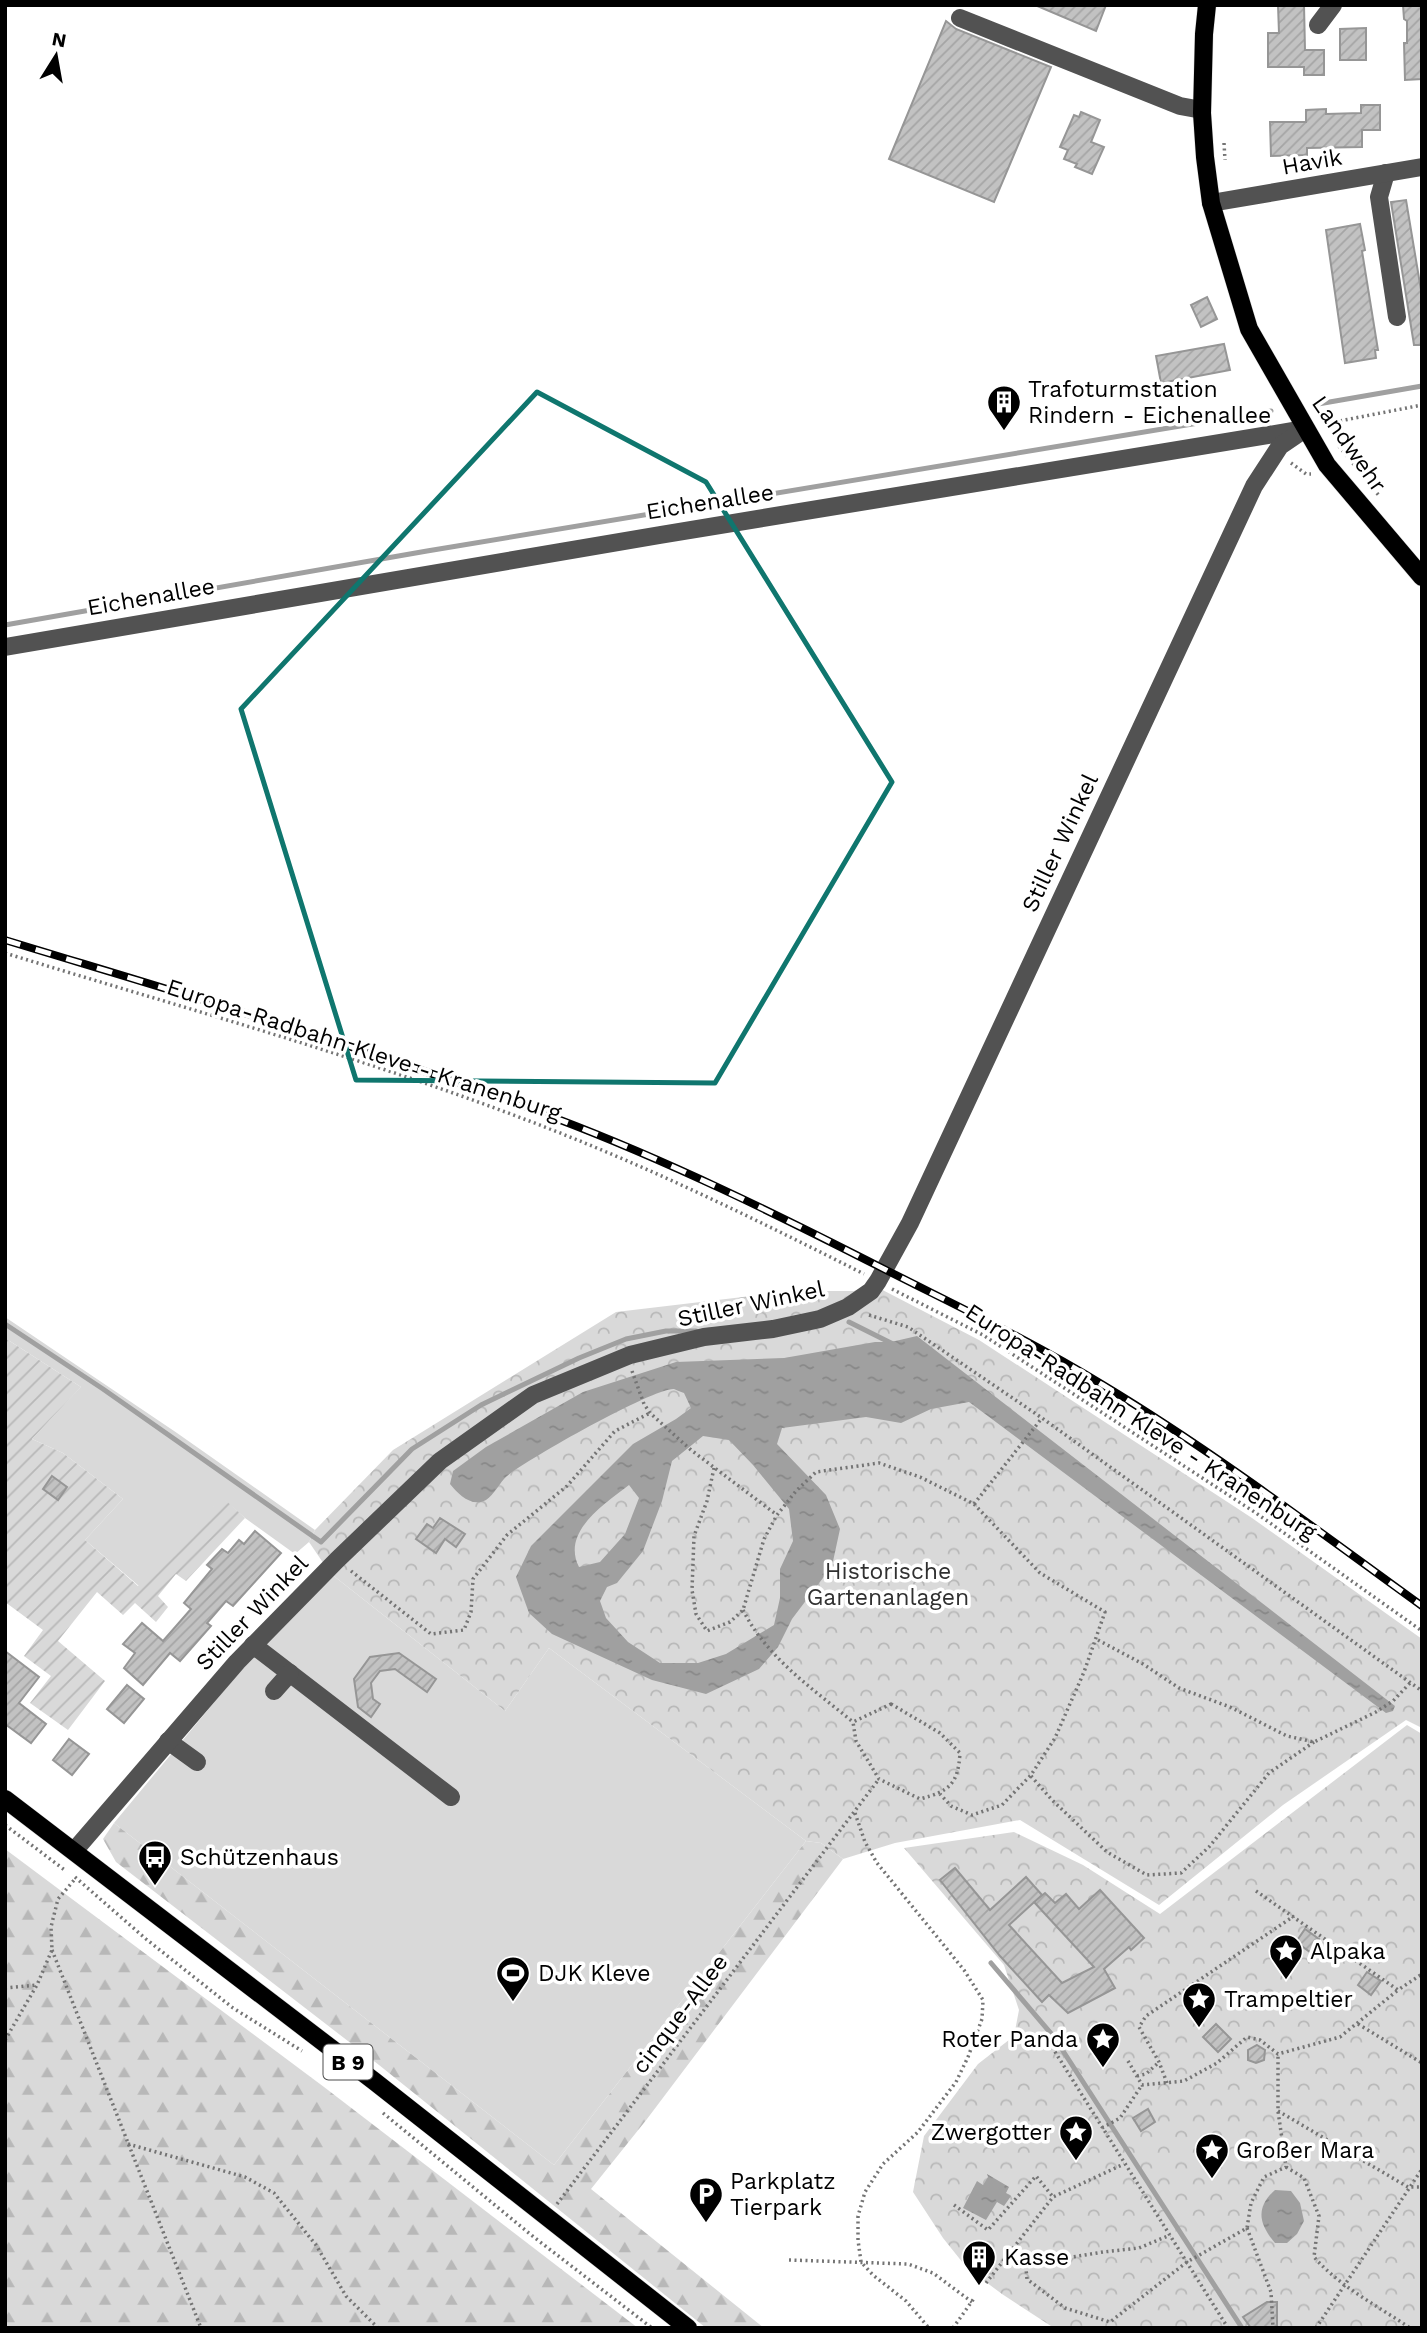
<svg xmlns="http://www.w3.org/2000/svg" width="1427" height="2333" viewBox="0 0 1427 2333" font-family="'Work Sans',sans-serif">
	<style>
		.grass { fill: #d9d9d9 }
		.forest { fill: url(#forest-firs) }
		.park { fill: url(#park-crowns) }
		.garden { fill: url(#garden-furrows) }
		.water { fill: url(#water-ripples); fill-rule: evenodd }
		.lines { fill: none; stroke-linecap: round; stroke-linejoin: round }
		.stream { stroke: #a0a0a0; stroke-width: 5 }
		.building { fill: url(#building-hatch); stroke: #969696; stroke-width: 2 }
		.major-casing { stroke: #dbdbdb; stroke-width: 19 }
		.path { stroke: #747474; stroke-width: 3.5; stroke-dasharray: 2 3.5; stroke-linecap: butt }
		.minor { stroke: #525252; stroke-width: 18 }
		.major { stroke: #000; stroke-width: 18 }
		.rail-casing { stroke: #000; stroke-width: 8 }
		.rail { stroke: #fff; stroke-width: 5; stroke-dasharray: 16; stroke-linecap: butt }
		.marked { fill: none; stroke: #0f766e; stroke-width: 5; stroke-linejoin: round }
		.labels { text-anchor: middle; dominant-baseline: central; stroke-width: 7; stroke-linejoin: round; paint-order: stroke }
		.shield { fill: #fff; stroke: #4c4c4c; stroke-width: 2 }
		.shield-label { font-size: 21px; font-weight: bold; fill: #000 }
		.street-label { font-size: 23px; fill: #000; stroke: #fff }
		.poi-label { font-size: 23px; fill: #000; stroke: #fff; text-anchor: start }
		.park-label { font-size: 23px; fill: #303030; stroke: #fff }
	</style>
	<defs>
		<pattern id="forest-firs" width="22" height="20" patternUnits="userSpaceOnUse" patternTransform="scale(1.75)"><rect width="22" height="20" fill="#d9d9d9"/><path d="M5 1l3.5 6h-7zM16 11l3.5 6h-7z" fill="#b8b8b8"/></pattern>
		<pattern id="park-crowns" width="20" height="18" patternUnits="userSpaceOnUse" patternTransform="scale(1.75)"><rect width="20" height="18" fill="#d9d9d9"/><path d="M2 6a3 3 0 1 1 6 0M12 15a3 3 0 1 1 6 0" fill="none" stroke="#b8b8b8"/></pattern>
		<pattern id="garden-furrows" width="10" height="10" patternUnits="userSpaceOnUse" patternTransform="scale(1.75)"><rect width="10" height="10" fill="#d9d9d9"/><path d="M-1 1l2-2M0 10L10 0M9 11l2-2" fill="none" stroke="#b8b8b8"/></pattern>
		<pattern id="water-ripples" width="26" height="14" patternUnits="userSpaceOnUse" patternTransform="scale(1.75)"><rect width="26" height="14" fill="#a0a0a0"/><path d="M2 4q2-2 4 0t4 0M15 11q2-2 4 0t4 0" fill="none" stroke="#888"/></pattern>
		<pattern id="building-hatch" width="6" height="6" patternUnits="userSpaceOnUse" patternTransform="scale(1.75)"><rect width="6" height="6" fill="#c2c2c2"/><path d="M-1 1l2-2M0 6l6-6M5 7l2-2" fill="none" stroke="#a5a5a5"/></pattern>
	</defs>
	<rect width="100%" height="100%" fill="#fff"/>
	<g class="grass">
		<polygon points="5,1317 177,1433 315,1530 309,1542 295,1554 245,1518 222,1498 139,1586 85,1540 123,1499 63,1453 32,1439 81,1387 5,1338"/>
		<polygon points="330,1573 505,1711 549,1648 806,1841 554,2165 114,1823 251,1658"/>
	</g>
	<g class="forest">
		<polygon points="114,1823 554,2165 806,1841 821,1843 843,1859 647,2119 591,2189 764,2328 706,2328 379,2065 116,1862 103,1839"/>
		<polygon points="5,1849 324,2087 638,2328 5,2328"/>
	</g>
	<g class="park">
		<polygon points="871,1284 979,1340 1252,1518 1422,1639 1422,1728 1406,1720 1283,1805 1159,1905 1020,1820 895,1843 843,1859 821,1843 806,1841 549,1648 505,1711 330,1573 309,1542 315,1530 393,1450 616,1312 793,1291 854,1291"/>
		<polygon points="1407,1725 1422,1734 1422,2328 1054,2328 1002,2294 967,2268 943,2238 913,2192 924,2136 978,2064 1014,2036 1019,2010 1004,1965 904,1848 1014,1832 1083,1865 1160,1914"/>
	</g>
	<polygon class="garden" points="5,1338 81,1387 32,1439 63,1453 123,1499 85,1540 138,1586 222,1497 245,1518 186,1581 176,1574 158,1596 168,1607 156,1622 135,1603 123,1615 97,1592 58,1641 105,1681 68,1730 30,1703 51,1676 24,1656 43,1630 5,1602"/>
	<g class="water">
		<path d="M917 1336 1395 1706 1393 1711 1386 1713 969 1402 931 1409 901 1423 866 1417 782 1428 777 1444 826 1495 840 1529 832 1566 792 1619 778 1647 759 1669 706 1694 652 1680 552 1634 529 1613 516 1577 531 1546 633 1444 676 1419 691 1408 684 1393C680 1392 677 1390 674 1389 653 1388 526 1460 507 1476 500 1482 494 1495 486 1500 472 1508 458 1494 450 1484L453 1471 486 1447 583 1392 676 1362 784 1358 875 1342H891ZM703 1436 729 1440 753 1465 789 1509 793 1541 780 1569V1598L774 1625 726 1654 698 1663H660L628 1642 606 1618 600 1601 607 1587 617 1583 643 1551 662 1501 672 1461ZM629 1485 639 1498 625 1534 600 1562 579 1567C561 1532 604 1504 629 1485Z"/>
		<polygon points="987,2174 1009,2187 1006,2193 1011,2196 1004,2206 997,2202 986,2220 963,2208 977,2181 983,2185 988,2177"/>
		<path d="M1275 2190 1291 2191 1300 2203 1304 2221 1297 2234 1287 2243H1275C1259 2224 1255 2208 1275 2190Z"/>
	</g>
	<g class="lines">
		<g class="stream">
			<polyline points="1318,404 1422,386"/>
			<polyline points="5,625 427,551 1271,411"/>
			<polyline points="849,1322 897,1346"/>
			<polyline points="5,1324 103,1389 321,1542 412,1449 481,1405 579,1358 626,1339 666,1331 696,1331"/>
			<polyline points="991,1963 1054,2037 1242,2328"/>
		</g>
	</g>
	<g class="building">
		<polygon points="1035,5 1106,5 1096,31"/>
		<polygon points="1278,5 1304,5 1305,50 1324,50 1324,75 1304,75 1304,67 1268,67 1268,33 1279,33"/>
		<polygon points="1403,5 1422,5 1422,79 1405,80 1404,43 1407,43 1407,21 1404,19"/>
		<polygon points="946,21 956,29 1051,67 994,202 889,159"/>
		<polygon points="1366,28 1366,60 1340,60 1340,29"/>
		<polygon points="1361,105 1380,105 1380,130 1362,130 1362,147 1307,148 1307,155 1271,156 1270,122 1306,122 1306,110 1326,109 1326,114 1361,113"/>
		<polygon points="1081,112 1100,120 1091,142 1104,147 1092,174 1075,167 1077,164 1064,159 1068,150 1060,147 1074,115 1079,117"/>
		<polygon points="1406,200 1422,296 1422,345 1414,345 1391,202"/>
		<polygon points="1360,224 1365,250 1362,251 1378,350 1375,350 1376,358 1345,363 1326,230"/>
		<polygon points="1207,297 1217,319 1201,327 1191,305"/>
		<polygon points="1224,344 1230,370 1161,383 1156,356"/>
		<polygon points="52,1476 67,1487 58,1500 43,1489"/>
		<polygon points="440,1518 465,1534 456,1547 445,1539 436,1553 416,1539 427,1524 433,1528"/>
		<polygon points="255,1531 281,1553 233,1606 226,1601 207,1623 211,1626 180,1661 170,1653 143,1685 124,1668 135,1653 123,1644 142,1623 163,1641 191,1609 184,1603 212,1569 207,1565 222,1549 228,1553 239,1540 244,1544"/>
		<polygon points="5,1651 39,1677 19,1703 46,1724 31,1743 5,1724"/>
		<polygon points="399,1653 436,1679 427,1692 395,1669 380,1671 371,1683 373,1699 380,1704 371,1717 358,1707 354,1679 370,1657"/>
		<polygon points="127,1685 144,1699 124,1723 107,1709"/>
		<polygon points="69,1739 89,1754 72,1775 53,1760"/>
		<polygon points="955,1868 990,1910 1026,1877 1042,1895 1009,1925 1062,1983 1094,1967 1034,1902 1045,1893 1055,1903 1066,1894 1079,1909 1100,1890 1144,1938 1131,1950 1129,1947 1104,1969 1115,1988 1068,2013 1049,1995 1042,2002 1000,1956 940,1880"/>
		<polygon points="1305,1929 1319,1939 1310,1952 1296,1942"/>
		<polygon points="1367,1972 1381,1981 1371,1995 1358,1985"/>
		<polygon points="1216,2024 1231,2039 1218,2052 1203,2037"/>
		<polygon points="1257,2045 1265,2050 1264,2060 1256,2063 1248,2060 1248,2050"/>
		<polygon points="1148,2109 1155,2122 1141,2131 1133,2118"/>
		<polygon points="1267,2302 1277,2302 1277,2328 1251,2328 1243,2317"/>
	</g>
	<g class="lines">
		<g class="major-casing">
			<g id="major">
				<polyline points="1207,5 1204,34 1202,113 1205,157 1211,203 1249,329 1327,465 1422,577"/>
				<polyline points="5,1799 374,2081 688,2328"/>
			</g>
		</g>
		<g class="path">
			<polyline points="1224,143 1225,160"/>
			<polyline points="1324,424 1422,405"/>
			<polyline points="1339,446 1380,497"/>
			<polyline points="1291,463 1306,474 1311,474"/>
			<path d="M5 953C196 1012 390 1064 575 1139 674 1179 769 1226 864 1274"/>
			<polyline points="892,1289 983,1335 1256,1513 1422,1631"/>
			<polyline points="869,1315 908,1327 1042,1418 1422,1691"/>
			<polyline points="632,1371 644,1404 650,1413 691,1450 777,1515"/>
			<polyline points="714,1468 707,1501 694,1536 692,1590 696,1614 707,1631 730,1622 743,1610 764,1539 777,1515 796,1491 816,1472 879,1463 920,1477 974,1504 1040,1573 1105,1612 1084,1672 1055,1738 1031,1775 1002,1805 972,1815 951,1806 940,1794"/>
			<polyline points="974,1504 1042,1418"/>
			<polyline points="351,1571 431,1634 464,1630 471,1612 473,1579 507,1535 567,1486 615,1431 650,1413"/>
			<path d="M743 1610C767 1658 813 1689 853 1722"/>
			<polyline points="1098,1640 1143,1664 1179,1688 1230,1707 1287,1736 1314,1742 1376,1712 1393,1701 1410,1683"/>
			<path d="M891 1704 940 1733 960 1753C958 1784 950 1791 920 1799L879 1779 856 1741 853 1722Z"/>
			<polyline points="1031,1776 1052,1800 1107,1852 1147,1875 1181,1873 1209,1847 1269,1773 1314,1742"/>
			<polyline points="855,1813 865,1842 877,1863 964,1970 983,2000 982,2019 968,2057 956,2082 918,2132 883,2164 865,2192 858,2216 858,2240 861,2262 873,2275 906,2301 929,2328"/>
			<polyline points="5,1825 66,1871"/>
			<polyline points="75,1877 146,1939 233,2008 302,2051"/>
			<polyline points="1256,1891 1398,1990 1422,1974"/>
			<polyline points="52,1950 201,2328"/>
			<polyline points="5,1988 37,1985"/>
			<polyline points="1358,2024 1422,2063"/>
			<polyline points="5,2040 37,1985 52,1950 51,1927 58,1899 75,1879"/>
			<polyline points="1052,2047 1228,2328"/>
			<polyline points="1128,2061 1142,2085 1184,2081 1217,2063 1247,2037 1260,2040 1278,2054 1340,2037 1398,1990"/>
			<polyline points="1137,2076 1146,2074 1158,2063"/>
			<polyline points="1167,2083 1159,2062 1139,2027 1146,2016 1294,1916"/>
			<polyline points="1278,2111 1408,2187 1422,2187"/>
			<polyline points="383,2113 535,2238 652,2328"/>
			<polyline points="1102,2128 1120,2118 1142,2085"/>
			<polyline points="128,2144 245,2177 274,2193 316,2245 346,2296 378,2328"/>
			<path d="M1286 2167 1304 2178 1319 2216 1314 2257C1340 2287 1378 2306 1410 2328"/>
			<polyline points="557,2204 879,1779"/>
			<polyline points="954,2205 988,2230 1036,2176 1053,2197"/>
			<polyline points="1247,2228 1271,2292 1273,2328"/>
			<polyline points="1013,2250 1025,2259 1027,2279 1065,2308 1110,2322 1187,2262 1247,2228 1251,2203 1264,2177 1286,2167 1278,2111 1278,2054"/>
			<polyline points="1025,2259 1034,2257 1054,2260 1103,2252 1139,2248 1170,2235"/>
			<polyline points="789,2260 908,2264 933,2273 972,2302"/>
			<polyline points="986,2283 1053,2197 1124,2164"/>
			<polyline points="953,2328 975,2297"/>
			<polyline points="1316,2328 1422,2169"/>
		</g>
		<g class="minor">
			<polyline points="960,18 1180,106 1202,110"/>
			<polyline points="1318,25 1333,5"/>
			<polyline points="1386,173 1379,197 1397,317"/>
			<polyline points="1211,203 1422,167"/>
			<polyline points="5,647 660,535 1299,430"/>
			<polyline points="253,1645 451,1797"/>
			<polyline points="274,1691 290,1673"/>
			<polyline points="168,1741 197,1762"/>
			<polyline points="74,1851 237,1662 337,1560 440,1461 533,1395 630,1355 704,1337 773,1329 820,1319 848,1307 871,1291 878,1281 910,1223 1254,486 1280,446 1305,429"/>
		</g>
		<use href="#major" class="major"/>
		<g class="rail-casing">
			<path id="rail" d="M5 940C189 996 375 1050 555 1118 669 1161 778 1215 886 1270 959 1307 1033 1342 1103 1385 1214 1452 1317 1530 1422 1606"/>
		</g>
		<use href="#rail" class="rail"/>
	</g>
	<path class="marked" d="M537 392 706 482 892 782 715 1083 356 1080 241 709Z"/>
	<defs>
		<g id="building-pin" transform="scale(1.75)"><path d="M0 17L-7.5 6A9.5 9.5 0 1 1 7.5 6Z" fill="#000" stroke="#fff"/><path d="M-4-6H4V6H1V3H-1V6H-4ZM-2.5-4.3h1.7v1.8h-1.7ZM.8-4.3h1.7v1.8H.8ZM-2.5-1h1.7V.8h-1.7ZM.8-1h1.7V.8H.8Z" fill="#fff"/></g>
		<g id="bus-pin" transform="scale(1.75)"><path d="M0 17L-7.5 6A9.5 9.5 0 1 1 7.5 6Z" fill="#000" stroke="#fff"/><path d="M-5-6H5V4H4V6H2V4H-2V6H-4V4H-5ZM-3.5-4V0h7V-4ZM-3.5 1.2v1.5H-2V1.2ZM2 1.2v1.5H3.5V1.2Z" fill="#fff"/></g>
		<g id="sight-pin" transform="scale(1.75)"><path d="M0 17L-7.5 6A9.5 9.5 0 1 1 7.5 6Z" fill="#000" stroke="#fff"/><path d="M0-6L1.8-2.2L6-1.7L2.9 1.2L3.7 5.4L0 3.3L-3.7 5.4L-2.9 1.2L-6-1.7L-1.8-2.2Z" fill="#fff"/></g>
		<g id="stadium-pin" transform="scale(1.75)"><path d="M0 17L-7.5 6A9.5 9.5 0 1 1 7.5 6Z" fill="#000" stroke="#fff"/><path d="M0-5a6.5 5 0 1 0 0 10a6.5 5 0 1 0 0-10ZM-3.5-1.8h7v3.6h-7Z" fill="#fff"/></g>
		<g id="parking-pin" transform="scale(1.75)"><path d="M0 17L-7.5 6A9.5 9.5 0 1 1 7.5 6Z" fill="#000" stroke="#fff"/><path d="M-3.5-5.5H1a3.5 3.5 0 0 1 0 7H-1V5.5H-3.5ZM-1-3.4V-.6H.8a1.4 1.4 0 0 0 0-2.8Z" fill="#fff"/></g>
	</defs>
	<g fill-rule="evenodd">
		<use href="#building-pin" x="1004" y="402"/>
		<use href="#bus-pin" x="155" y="1857"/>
		<use href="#sight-pin" x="1286" y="1951"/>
		<use href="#stadium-pin" x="513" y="1973"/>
		<use href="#sight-pin" x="1199" y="1999"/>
		<use href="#sight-pin" x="1103" y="2039"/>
		<use href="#sight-pin" x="1076" y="2132"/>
		<use href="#sight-pin" x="1212" y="2150"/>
		<use href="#parking-pin" x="706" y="2194"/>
		<use href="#building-pin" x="979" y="2257"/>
	</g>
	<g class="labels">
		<rect class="shield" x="323.5" y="2044.5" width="49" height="35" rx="5"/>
		<g class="shield-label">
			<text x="348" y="2062">B 9</text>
		</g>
		<g class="street-label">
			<text transform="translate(1312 162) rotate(-10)">Havik</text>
			<text transform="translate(1349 444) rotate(55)">Landwehr</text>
			<text transform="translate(710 502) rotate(-9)">Eichenallee</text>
			<text transform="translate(151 597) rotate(-10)">Eichenallee</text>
			<text transform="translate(1060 843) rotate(-65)">Stiller Winkel</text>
			<text transform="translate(364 1050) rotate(18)">Europa-Radbahn Kleve - Kranenburg</text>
			<text transform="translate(751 1304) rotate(-12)">Stiller Winkel</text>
			<text transform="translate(1141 1422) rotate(33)">Europa-Radbahn Kleve - Kranenburg</text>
			<text transform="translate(252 1613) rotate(-46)">Stiller Winkel</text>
			<text transform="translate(680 2014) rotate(-53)">cinque-Allee</text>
		</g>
		<g class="poi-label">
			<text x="1028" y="389">Trafoturmstation<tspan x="1028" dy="26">Rindern - Eichenallee</tspan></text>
			<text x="180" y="1857">Schützenhaus</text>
			<text x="1310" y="1951">Alpaka</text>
			<text x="538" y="1973">DJK Kleve</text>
			<text x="1224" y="1999">Trampeltier</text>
			<text x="1078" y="2039" text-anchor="end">Roter Panda</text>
			<text x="1052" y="2132" text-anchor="end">Zwergotter</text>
			<text x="1236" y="2150">Großer Mara</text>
			<text x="730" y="2181">Parkplatz<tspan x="730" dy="26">Tierpark</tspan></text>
			<text x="1004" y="2257">Kasse</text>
		</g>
		<g class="park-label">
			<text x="888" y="1571">Historische<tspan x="888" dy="26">Gartenanlagen</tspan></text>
		</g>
	</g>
	<rect width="1427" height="2333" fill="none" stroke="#000000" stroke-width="14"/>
	<g transform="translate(56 56) rotate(11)" stroke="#ffffff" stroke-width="5" paint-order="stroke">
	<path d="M0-5L12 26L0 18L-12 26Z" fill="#000000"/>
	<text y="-10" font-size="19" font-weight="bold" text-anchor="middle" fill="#000000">N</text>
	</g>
</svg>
